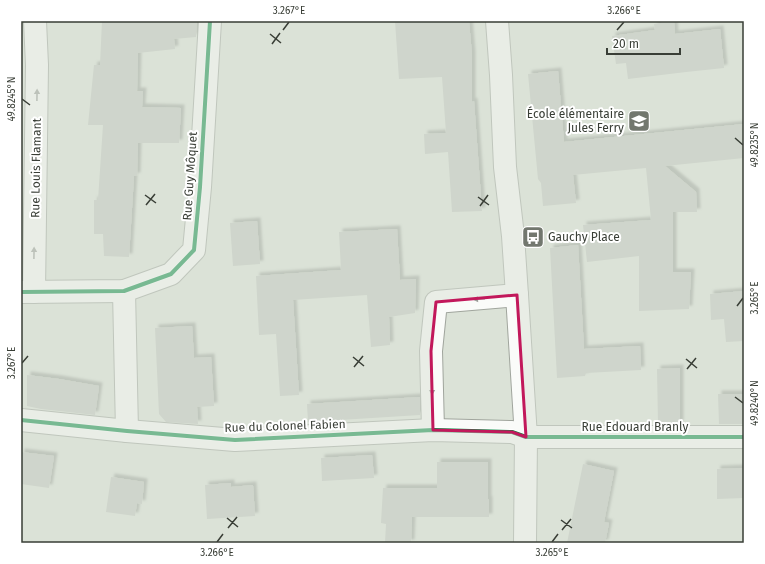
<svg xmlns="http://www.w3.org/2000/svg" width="765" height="564" viewBox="0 0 765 564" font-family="'Fira Sans',sans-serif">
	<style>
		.building { fill: #c1c6be; filter: url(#shadow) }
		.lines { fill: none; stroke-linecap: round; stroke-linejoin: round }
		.street-casing { stroke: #a0a59d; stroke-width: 24 }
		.secondary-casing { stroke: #a0a59d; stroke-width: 24 }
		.street { stroke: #fafbf9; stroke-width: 22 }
		.secondary { stroke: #fafbf9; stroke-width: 22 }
		.cycleway-casing { stroke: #fff; stroke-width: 6 }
		.cycleway { stroke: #00873e; stroke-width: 4 }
		.oneway { fill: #9a9c98 }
		.marked { fill: none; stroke: #c2185b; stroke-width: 3; stroke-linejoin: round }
		.ticks { fill: none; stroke: #393e36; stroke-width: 1.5 }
		.labels { text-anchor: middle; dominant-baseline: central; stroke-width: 4; stroke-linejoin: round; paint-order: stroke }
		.poi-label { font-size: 12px; fill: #393e36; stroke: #fff; text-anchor: end }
		.street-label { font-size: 12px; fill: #393e36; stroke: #fff }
		.neatline { fill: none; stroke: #393e36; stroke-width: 1.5 }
		.ticks-label { font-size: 10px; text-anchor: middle; fill: #393e36 }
	</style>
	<defs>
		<filter id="shadow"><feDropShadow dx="3.5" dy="-3.5" stdDeviation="1" flood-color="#0004"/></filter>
	</defs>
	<rect width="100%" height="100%" fill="#dbe2d7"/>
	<g class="building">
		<polygon points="102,21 197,21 196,37 174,39 175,49 138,53 137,91 143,91 142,107 181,108 179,143 138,143 137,176 134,176 129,257 104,256 103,234 94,234 94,200 98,200 103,125 88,125 94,65 100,65"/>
		<polygon points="395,21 469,21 472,55 472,102 474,101 482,211 452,212 448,152 425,154 424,134 446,133 442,77 399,79"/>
		<polygon points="674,21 675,34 720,29 724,68 686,72 628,79 626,63 616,64 612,36 655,30 654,24"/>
		<polygon points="558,71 564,142 744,124 744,158 665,166 696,192 697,212 673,212 673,272 691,272 689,309 639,311 639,256 587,262 583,225 651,220 646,168 573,175 576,203 543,206 541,183 538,179 528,74"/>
		<polygon points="257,221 260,264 233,266 230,223"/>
		<polygon points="397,229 400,280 416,279 415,313 389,317 390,345 371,347 367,295 293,300 299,395 280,396 276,334 259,335 256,276 341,270 339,232"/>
		<polygon points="578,245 584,349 640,346 641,370 586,373 585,376 557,378 550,248"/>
		<polygon points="744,291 744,341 726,342 724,319 711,320 710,294"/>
		<polygon points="192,326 194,358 211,357 214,406 197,407 198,424 166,422 159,414 155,328"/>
		<polygon points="680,368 680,424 658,424 657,369"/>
		<polygon points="27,375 59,379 99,386 95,415 41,409 27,406"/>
		<polygon points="718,394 744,394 744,424 719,424"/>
		<polygon points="420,397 420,415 308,422 307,404"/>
		<polygon points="21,452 54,456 49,488 21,484"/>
		<polygon points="372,455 374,478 322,481 321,458"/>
		<polygon points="437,462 488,462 488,499 489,500 489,517 412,517 411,543 385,543 386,524 381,523 383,488 437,488"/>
		<polygon points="583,464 614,471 604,522 609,523 605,543 567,543"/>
		<polygon points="744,468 744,498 717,499 717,469"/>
		<polygon points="111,477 144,482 142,504 137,503 135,516 106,512"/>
		<polygon points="231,483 231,487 253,485 255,516 207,519 205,485"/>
	</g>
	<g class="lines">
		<g class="street-casing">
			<g id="street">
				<polyline points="124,291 127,431"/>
				<polyline points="21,292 124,291 171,274 194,250 200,187 210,21"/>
				<polyline points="34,292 37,65 35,21"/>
				<polyline points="21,420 127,431 235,440 433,430 512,432 526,437 744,437"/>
				<polyline points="433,430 431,351 436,302 517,295"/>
			</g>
		</g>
		<g class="secondary-casing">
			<polyline id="secondary" points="497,21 501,75 505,167 513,236 517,295 526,437 525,543"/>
		</g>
		<use href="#street" class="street"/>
		<use href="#secondary" class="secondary"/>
		<g class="cycleway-casing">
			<g id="cycleway">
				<polyline points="21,292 124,291 171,274 194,250 200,187 210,21"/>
				<polyline points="21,420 127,431 235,440 433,430 512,432 526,437 744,437"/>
			</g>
		</g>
		<use href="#cycleway" class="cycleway"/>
	</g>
	<defs><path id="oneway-solid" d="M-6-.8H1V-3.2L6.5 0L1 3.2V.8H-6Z"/></defs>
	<g class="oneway">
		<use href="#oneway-solid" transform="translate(37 95) rotate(-89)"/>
		<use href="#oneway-solid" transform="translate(34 253) rotate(-89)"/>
		<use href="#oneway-solid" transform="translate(479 299) rotate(176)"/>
		<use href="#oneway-solid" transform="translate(432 389) rotate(89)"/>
	</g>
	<path d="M0 0H765V564H0ZM517 295 526 437 512 432 433 430 431 351 436 302Z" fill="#dbe2d7" fill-opacity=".55" fill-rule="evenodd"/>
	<path class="marked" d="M517 295 526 437 512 432 433 430 431 351 436 302Z"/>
	<path class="ticks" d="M283 30 289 22M617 30 624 22M270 34 281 43M272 44 280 33M22 99 30 105M735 138 743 145M145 195 156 203M478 197 489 205M146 205 155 194M480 206 488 195M737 306 743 298M353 357 364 366M686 359 697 368M22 363 28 356M354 367 363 356M687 369 696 358M735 397 743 403M227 518 238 527M561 520 572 528M228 528 237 517M562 530 571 519M217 542 223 534M552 542 558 534"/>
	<defs>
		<g id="school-square" transform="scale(1.15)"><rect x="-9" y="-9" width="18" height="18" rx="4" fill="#72776e" stroke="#fff"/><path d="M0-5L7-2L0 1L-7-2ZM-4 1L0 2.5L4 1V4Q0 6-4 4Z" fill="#fff"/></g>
		<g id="bus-square" transform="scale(1.15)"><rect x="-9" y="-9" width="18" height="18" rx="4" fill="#72776e" stroke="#fff"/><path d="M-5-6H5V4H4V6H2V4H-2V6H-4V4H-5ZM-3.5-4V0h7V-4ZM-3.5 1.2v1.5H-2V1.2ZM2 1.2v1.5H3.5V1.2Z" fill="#fff"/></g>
	</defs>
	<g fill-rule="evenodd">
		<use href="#school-square" x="639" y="121"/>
		<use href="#bus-square" x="533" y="237"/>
	</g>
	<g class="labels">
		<g class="poi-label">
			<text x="624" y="114">École élémentaire<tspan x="624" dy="14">Jules Ferry</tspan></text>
			<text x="548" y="237" text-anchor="start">Gauchy Place</text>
		</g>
		<g class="street-label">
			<text transform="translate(36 168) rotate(-89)">Rue Louis Flamant</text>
			<text transform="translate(190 176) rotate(-86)">Rue Guy Môquet</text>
			<text transform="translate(285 426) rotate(-2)">Rue du Colonel Fabien</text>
			<text x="635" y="427">Rue Edouard Branly</text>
		</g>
	</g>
	<rect width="765" height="564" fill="none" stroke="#ffffff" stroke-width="44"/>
	<path d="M607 48v6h73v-6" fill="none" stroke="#393e36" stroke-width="2"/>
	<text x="613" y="48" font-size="12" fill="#393e36" stroke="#ffffff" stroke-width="3" paint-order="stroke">20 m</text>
	<rect x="22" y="22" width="721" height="520" class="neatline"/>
	<g class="ticks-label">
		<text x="289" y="14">3.267°E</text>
		<text x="624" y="14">3.266°E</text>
		<text transform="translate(11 99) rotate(-90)" y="4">49.8245°N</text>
		<text transform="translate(754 145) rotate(-90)" y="4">49.8235°N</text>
		<text transform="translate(754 298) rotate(-90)" y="4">3.265°E</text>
		<text transform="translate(11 363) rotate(-90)" y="4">3.267°E</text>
		<text transform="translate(754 403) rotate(-90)" y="4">49.8240°N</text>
		<text x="217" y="556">3.266°E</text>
		<text x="552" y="556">3.265°E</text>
	</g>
</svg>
